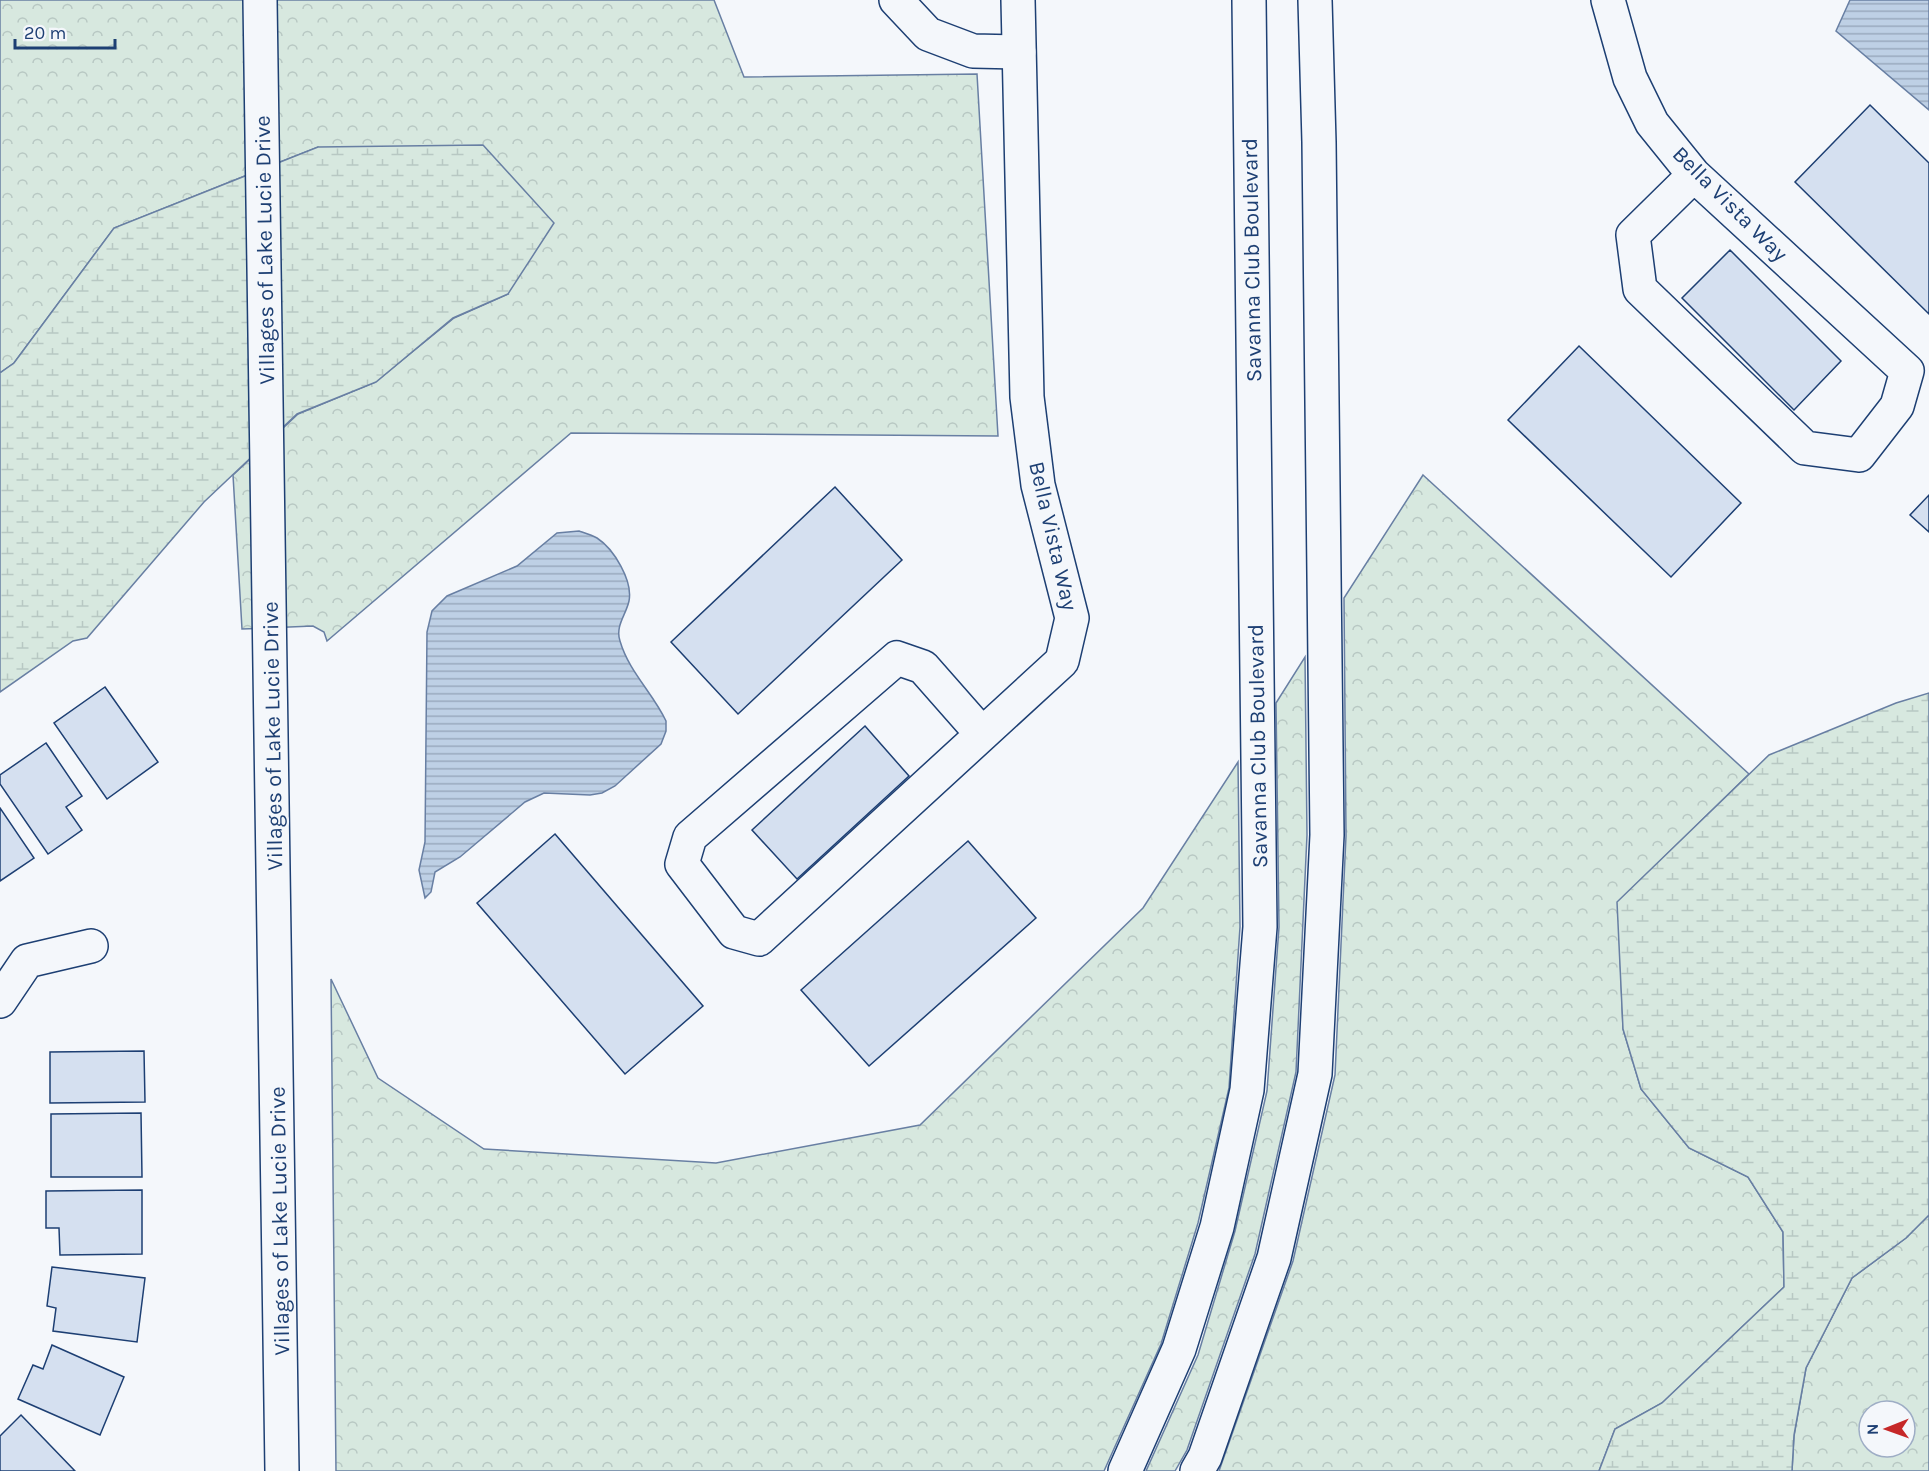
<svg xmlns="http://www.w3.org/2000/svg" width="1929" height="1471" viewBox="0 0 1929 1471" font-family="Karla,sans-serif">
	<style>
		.forest { fill: url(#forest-crowns); stroke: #687fa3; stroke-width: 1.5; fill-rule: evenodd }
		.wetland { fill: url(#wetland-marsh); stroke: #687fa3; stroke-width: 1.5 }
		.water { fill: url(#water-rules); stroke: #687fa3; stroke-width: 1.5 }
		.building { fill: #d5e0f0; stroke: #1d3f73; stroke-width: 1.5 }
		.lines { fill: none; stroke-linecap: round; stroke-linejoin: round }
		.minor-casing { stroke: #1d3f73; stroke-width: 36 }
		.minor { stroke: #f4f7fb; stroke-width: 33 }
		.labels { text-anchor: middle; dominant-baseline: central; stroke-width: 4.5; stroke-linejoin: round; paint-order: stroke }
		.street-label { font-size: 22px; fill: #1d3f73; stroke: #f4f7fb }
	</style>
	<defs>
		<pattern id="forest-crowns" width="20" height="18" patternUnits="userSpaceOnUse" patternTransform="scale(1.5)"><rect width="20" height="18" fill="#d7e8df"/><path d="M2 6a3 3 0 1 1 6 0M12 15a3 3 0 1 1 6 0" fill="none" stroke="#b8c8c3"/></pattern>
		<pattern id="wetland-marsh" width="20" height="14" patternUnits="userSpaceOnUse" patternTransform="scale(1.5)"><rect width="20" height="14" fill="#d7e8df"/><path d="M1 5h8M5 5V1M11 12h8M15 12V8" fill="none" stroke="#b8c8c3"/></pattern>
		<pattern id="water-rules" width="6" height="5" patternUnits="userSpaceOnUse" patternTransform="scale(1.5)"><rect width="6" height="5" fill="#bed0e5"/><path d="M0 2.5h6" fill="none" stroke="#9aaabe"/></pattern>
	</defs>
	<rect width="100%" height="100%" fill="#f4f7fb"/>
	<g class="forest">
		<polygon points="0,0 714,0 744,77 977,74 998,436 571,433 327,641 324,632 313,626 242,629 233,475 298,414 375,382 454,318 508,294 318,147 114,228 14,363 0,373"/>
		<polygon points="1423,475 1749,774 1618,902 1623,1029 1641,1089 1689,1148 1748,1177 1783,1232 1784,1287 1662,1403 1615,1429 1599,1471 1219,1471 1293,1261 1335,1075 1346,836 1344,598"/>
		<polygon points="1305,657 1307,835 1296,1072 1255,1254 1187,1450 1175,1471 1146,1471 1198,1355 1235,1231 1267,1091 1279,927 1276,703"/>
		<polygon points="1238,762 1240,927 1229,1088 1198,1223 1161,1344 1104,1471 336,1471 331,979 378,1078 484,1149 716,1163 920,1125 1143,908"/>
		<path d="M1929 1215V1471H1792L1794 1436 1806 1368 1852 1278 1906 1238ZM1869 1411H1905V1447H1869Z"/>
	</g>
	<g class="wetland">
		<polygon points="483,145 554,223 508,294 453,318 376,382 297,414 204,502 87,638 73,641 0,692 0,373 14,363 114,228 318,147"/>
		<polygon points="1929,693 1929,1215 1906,1238 1852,1278 1806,1368 1794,1435 1792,1471 1599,1471 1615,1429 1662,1403 1784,1287 1783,1232 1748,1177 1689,1148 1641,1089 1623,1029 1617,902 1769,755 1896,703"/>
	</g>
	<g class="water">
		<polygon points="1850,0 1929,0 1929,110 1836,31"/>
		<path d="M579 531C585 533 592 535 597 538 614 549 633 581 629 601 626 615 615 626 620 641 629 672 653 693 666 721V731L661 744 615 786 602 793 590 795 544 793 525 802 460 857 435 872 431 892 425 898 419 870 425 842 427 632 432 611 447 596 517 566 557 533Z"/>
	</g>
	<g class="building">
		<polygon points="1870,105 1929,163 1929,314 1795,182"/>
		<polygon points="1730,250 1841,361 1794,410 1682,298"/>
		<polygon points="1579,346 1741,503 1671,577 1508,420"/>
		<polygon points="835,487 902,560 738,714 671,642"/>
		<polygon points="1929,495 1929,532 1910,515"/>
		<polygon points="105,687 158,762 107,799 54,723"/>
		<polygon points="865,726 909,776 797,879 752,830"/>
		<polygon points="46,743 82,796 66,807 82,830 48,854 0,784 0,775"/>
		<polygon points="0,808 34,858 0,881"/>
		<polygon points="555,834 703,1006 625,1074 477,903"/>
		<polygon points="968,841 1036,918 869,1066 801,990"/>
		<polygon points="144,1051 145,1102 50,1103 50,1052"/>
		<polygon points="141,1113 142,1177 51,1177 51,1114"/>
		<polygon points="142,1190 142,1254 60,1255 59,1228 46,1228 46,1191"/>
		<polygon points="52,1267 145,1278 137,1342 53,1331 56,1308 47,1306"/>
		<polygon points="52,1345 124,1377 100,1435 18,1399 33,1365 43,1369"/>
		<polygon points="21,1415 75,1471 0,1471 0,1436"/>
	</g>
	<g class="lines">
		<g class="minor-casing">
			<g id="minor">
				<polyline points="260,0 282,1471"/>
				<polyline points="896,0 928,34 973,51 1019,52"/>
				<polyline points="1608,0 1630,78 1652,123 1694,175 1907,371 1897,406 1859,455 1805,448 1640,289 1633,235 1694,175"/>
				<polyline points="982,734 923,667 897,658 690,837 682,864 734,932 759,939 1062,661 1072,618 1038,485 1027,397 1018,0"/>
				<polyline points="0,1001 27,961 91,946"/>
				<polyline points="1125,1471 1179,1349 1217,1227 1247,1090 1260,927 1249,0"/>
				<polyline points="1197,1471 1205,1457 1274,1258 1315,1074 1327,835 1319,142 1315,0"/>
			</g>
		</g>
		<use href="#minor" class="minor"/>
	</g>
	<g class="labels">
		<g class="street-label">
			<text transform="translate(1730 204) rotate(45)">Bella Vista Way</text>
			<text transform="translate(265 250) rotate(-91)">Villages of Lake Lucie Drive</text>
			<text transform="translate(1252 260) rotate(-91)">Savanna Club Boulevard</text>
			<text transform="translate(1053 536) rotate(77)">Bella Vista Way</text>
			<text transform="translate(273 736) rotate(-91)">Villages of Lake Lucie Drive</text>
			<text transform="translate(1258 746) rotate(-91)">Savanna Club Boulevard</text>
			<text transform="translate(280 1221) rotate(-91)">Villages of Lake Lucie Drive</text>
		</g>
	</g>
	<g transform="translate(1887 1429) rotate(269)"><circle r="28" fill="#f4f7fb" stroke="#9eadc5" stroke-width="1.5"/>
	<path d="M0-4.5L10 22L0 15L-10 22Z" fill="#c62828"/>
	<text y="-9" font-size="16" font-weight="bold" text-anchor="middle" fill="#1d3f73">N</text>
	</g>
	<path d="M15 39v9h100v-9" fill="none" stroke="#1d3f73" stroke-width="3"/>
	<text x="24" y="39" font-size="18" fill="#1d3f73" stroke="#f4f7fb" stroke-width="4.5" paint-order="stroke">20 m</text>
</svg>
